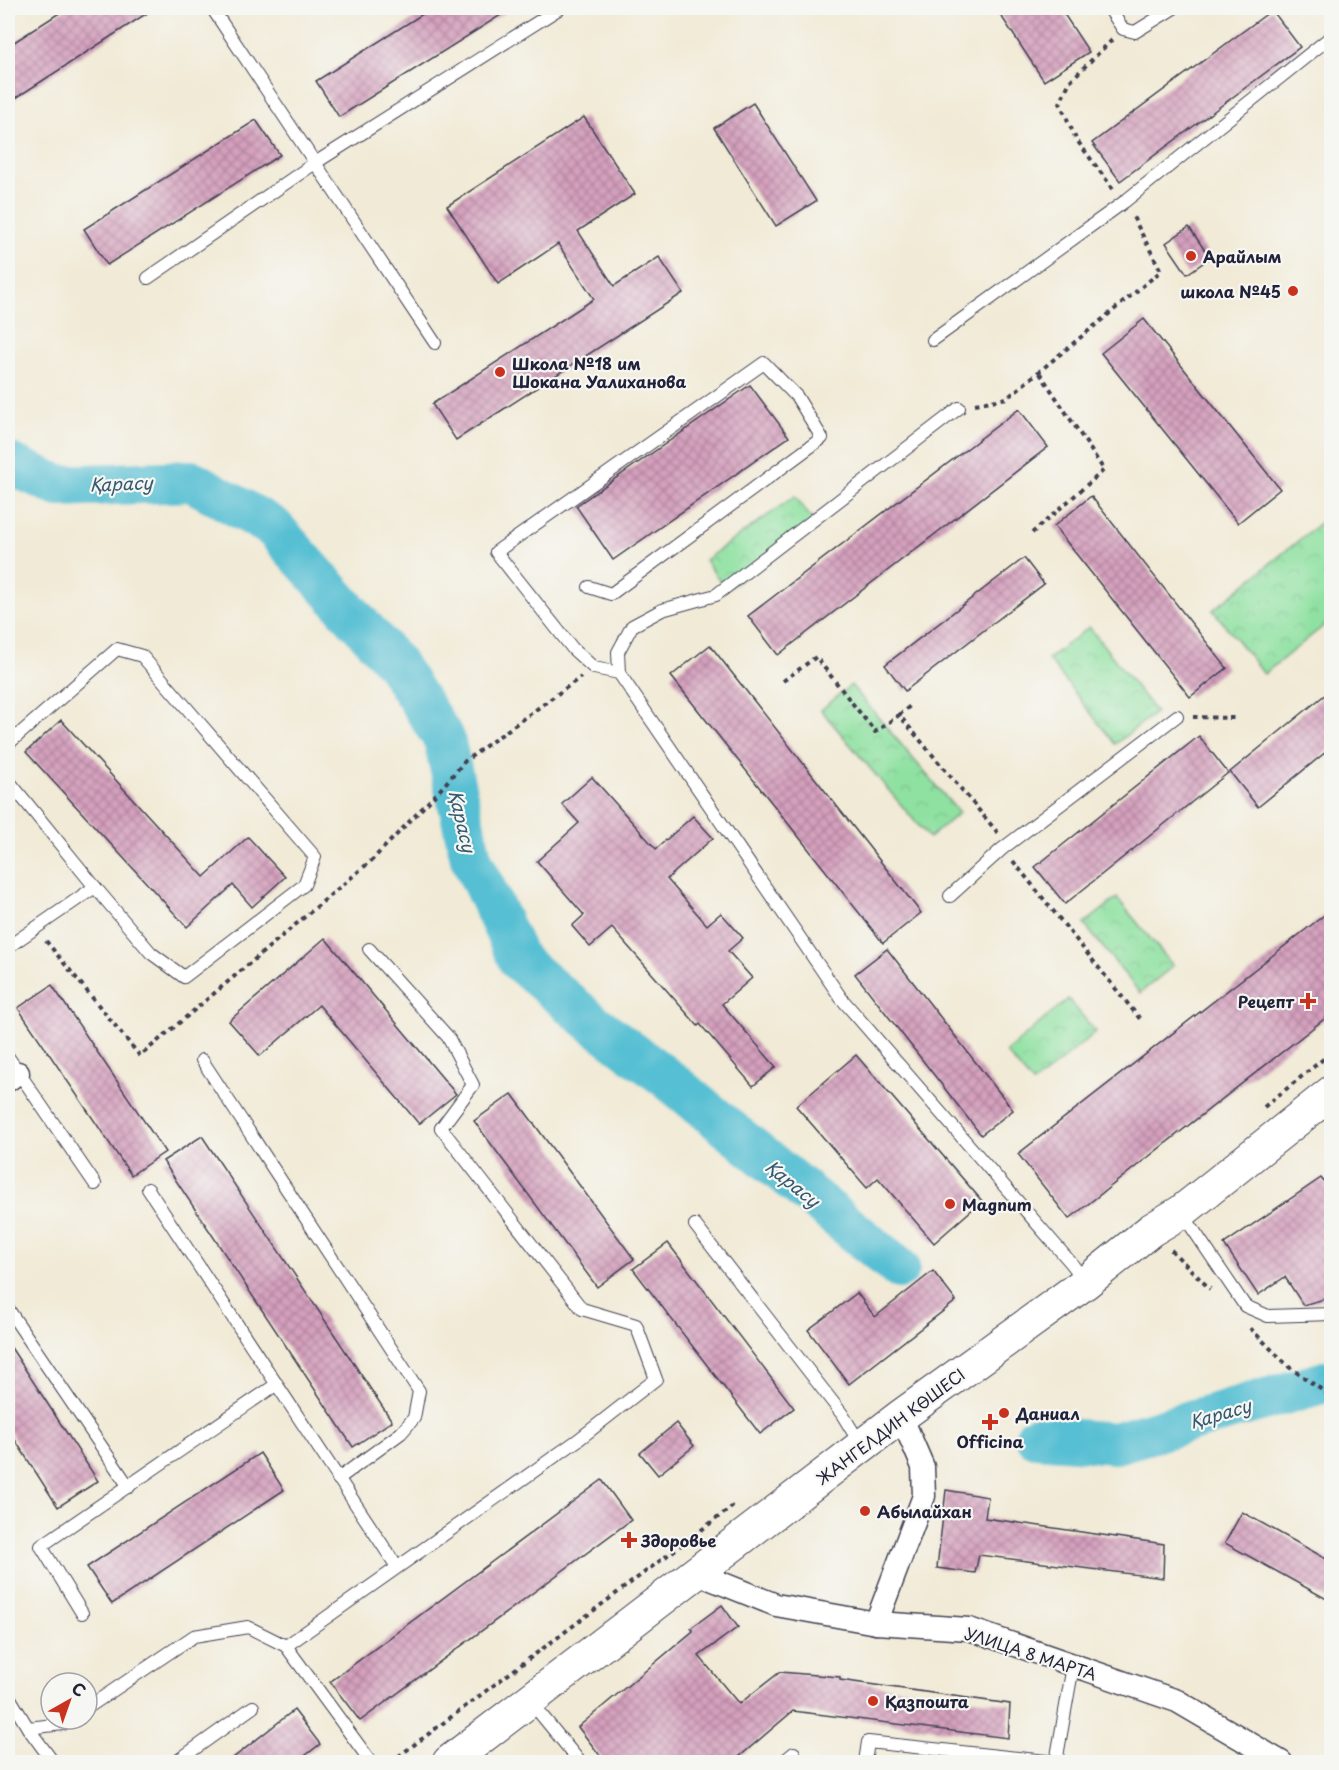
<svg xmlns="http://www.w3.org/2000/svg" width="1339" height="1770" viewBox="0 0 1339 1770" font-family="'Playpen Sans',sans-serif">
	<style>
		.park { fill: url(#park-crowns); stroke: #58826e; stroke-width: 1.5 }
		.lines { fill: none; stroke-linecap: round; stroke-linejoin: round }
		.river { stroke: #56bfd3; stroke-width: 42 }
		.building { fill: url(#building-cross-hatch) }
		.service-casing { stroke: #414052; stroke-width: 14 }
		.minor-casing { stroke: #414052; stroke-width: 25 }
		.secondary-casing { stroke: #414052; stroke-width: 35 }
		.path { stroke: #414052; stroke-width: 4; stroke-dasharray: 4.5 4.5; stroke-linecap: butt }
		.service { stroke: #fff; stroke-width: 12 }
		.minor { stroke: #fff; stroke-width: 22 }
		.secondary { stroke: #fff; stroke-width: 33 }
		.poi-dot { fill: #c8321e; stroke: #f6f6f2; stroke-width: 2 }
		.labels { text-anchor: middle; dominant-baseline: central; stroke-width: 4.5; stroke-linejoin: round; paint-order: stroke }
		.poi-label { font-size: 16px; font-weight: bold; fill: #22223b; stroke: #f6f6f2; text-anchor: start }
		.street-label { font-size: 16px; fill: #22223b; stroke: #f6f6f2 }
		.water-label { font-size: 18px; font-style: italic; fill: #345970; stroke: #f6f6f2 }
	</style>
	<defs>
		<pattern id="park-crowns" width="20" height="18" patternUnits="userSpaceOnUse" patternTransform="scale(1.5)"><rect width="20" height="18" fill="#8fe1a1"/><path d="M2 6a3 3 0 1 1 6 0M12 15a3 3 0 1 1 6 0" fill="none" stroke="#7bc18c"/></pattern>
		<pattern id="building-cross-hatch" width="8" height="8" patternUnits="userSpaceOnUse" patternTransform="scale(1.5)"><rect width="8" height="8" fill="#d5a0bd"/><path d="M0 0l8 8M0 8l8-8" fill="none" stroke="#ac829b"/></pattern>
	</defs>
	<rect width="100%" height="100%" fill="#f6f6f2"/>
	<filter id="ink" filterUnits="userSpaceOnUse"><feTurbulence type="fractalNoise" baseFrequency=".0167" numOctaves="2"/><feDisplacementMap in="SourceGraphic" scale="12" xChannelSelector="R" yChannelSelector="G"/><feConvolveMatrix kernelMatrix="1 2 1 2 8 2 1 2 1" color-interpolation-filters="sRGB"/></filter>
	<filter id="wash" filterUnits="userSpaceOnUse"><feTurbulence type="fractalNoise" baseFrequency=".008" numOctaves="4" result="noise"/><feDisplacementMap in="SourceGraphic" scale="24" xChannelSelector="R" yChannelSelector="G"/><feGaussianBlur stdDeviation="1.35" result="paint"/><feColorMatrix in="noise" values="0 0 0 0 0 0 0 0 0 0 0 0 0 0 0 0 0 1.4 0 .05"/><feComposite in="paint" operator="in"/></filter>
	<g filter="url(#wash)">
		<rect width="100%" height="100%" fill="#f1ead6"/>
		<g class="park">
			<polygon points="795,496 816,525 726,590 705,560"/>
			<polygon points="1320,523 1331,537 1331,620 1264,674 1213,610"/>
			<polygon points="1089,627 1156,712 1115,744 1048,659"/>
			<polygon points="851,685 959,813 929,838 821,710"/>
			<polygon points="1117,898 1173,966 1140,993 1084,924"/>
			<polygon points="1068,999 1096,1032 1033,1084 1006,1052"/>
		</g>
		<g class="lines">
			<g class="river">
				<polyline points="8,463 59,486 192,481 273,527 395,663 444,739 471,858 519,961 593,1023 668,1079 899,1268"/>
				<polyline points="1036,1437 1115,1443 1332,1380"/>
			</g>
		</g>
		<g id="blocks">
			<g class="building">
				<polygon points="67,8 155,8 8,103 8,46"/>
				<polygon points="432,8 512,8 339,117 316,81"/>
				<polygon points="996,8 1060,8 1089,52 1044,81"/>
				<polygon points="1272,10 1300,47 1120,181 1092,143"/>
				<polygon points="753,103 816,201 776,226 714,128"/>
				<polygon points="584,117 635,194 578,231 614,286 659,257 683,293 456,440 432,404 594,299 558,244 498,284 447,206"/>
				<polygon points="256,120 280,155 107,265 84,229"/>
				<polygon points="1189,227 1210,258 1187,274 1166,243"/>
				<polygon points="1144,319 1280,489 1238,523 1101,353"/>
				<polygon points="750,385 789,437 613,560 576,506"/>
				<polygon points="1019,409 1048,447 778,655 748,616"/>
				<polygon points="1091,496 1227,668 1190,697 1054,526"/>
				<polygon points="1024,558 1044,584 905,691 885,665"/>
				<polygon points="710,645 921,913 883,943 671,676"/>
				<polygon points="1332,689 1332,747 1258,807 1230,772"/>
				<polygon points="61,720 204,877 248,837 285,877 252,907 233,885 187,927 26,752"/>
				<polygon points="1199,736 1228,773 1065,904 1035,867"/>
				<polygon points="592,777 656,849 693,816 713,838 667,879 707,925 721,913 743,938 728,951 752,978 722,1004 776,1067 753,1086 700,1024 698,1026 612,928 590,947 572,926 584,915 537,861 579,823 562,804"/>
				<polygon points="1332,909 1332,1013 1069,1219 1018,1154"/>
				<polygon points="325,938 456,1094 419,1124 319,1005 260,1056 229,1021"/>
				<polygon points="887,949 1013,1110 981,1135 855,974"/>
				<polygon points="52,985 165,1152 131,1175 18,1008"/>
				<polygon points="856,1055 982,1201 934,1243 878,1178 867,1188 796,1106"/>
				<polygon points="512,1094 634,1259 597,1287 474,1121"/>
				<polygon points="202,1136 392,1421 353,1447 163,1161"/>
				<polygon points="1321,1178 1332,1192 1332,1297 1303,1305 1285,1277 1258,1295 1224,1244"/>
				<polygon points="668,1243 794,1408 760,1434 633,1269"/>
				<polygon points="933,1271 956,1301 849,1384 808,1330 857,1293 875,1317"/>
				<polygon points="8,1343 98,1481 58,1507 8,1429"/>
				<polygon points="676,1423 694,1446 658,1475 640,1453"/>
				<polygon points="260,1453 284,1490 112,1604 87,1567"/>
				<polygon points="602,1480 631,1520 360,1721 330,1682"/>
				<polygon points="946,1490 988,1497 985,1518 1164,1544 1163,1578 979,1555 975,1573 937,1568"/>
				<polygon points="1242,1512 1332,1562 1332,1602 1225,1543"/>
				<polygon points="722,1605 738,1627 699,1656 739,1704 780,1672 840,1677 840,1680 1010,1704 1008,1738 793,1711 733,1762 605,1762 578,1727 693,1631 691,1628"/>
				<polygon points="294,1710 320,1744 297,1762 228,1762"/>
			</g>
		</g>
	</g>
	<g filter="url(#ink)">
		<use href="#blocks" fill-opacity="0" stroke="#414052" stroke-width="1.5"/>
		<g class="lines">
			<g class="service-casing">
				<g id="service">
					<polyline points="212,8 435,343"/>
					<polyline points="1109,8 1123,29 1135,32 1174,8"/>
					<polyline points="148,278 315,163 560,8"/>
					<polyline points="933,340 1124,202 1332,36"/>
					<polyline points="959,408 716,595 662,610 632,626 618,652 619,673 841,998 1072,1264 1085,1282"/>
					<polyline points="589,587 611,594 822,438 797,397 764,363 496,552 573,649 594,668 619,673"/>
					<polyline points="8,744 117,649 142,656 315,857 304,885 184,977 151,953 95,887 8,780"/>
					<polyline points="950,896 1002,849 1177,716"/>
					<polyline points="8,947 95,887"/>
					<polyline points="8,1057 95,1184"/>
					<polyline points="202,1060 419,1391 414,1418 401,1433 338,1479"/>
					<polyline points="148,1189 397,1567"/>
					<polyline points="1182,1213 1245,1306 1268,1316 1332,1314"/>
					<polyline points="695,1225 842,1414 861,1445"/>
					<polyline points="8,1309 129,1487"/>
					<polyline points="82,1613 41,1546 277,1384"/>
					<polyline points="286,1646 371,1762"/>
					<polyline points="8,1695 28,1728 63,1724 71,1719"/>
					<polyline points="530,1701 580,1762"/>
					<polyline points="87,1708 194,1636 248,1627 286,1646 578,1440 656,1379 636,1325 582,1309 441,1128 473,1085 448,1037 369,949"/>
					<polyline points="28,1728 53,1762"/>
					<polyline points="176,1762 253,1707"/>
					<polyline points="783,1762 794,1753"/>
					<polyline points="865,1762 868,1742 1056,1762"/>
					<polyline points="1056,1762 1073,1666"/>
				</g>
			</g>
			<g class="minor-casing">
				<g id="minor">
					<polyline points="8,1080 18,1073"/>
					<polyline points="696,1573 776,1605 876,1623 969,1629 1177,1701 1281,1762"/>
					<polyline points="876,1623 924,1496 923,1467 901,1416"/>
				</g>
			</g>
			<g class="secondary-casing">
				<polyline id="secondary" points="449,1762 901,1416 1085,1283 1151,1230 1181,1212 1332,1092"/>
			</g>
			<g class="path">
				<polyline points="1112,40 1070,81 1060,103 1076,139 1113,189"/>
				<polyline points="975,404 1007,398 1161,271 1133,217"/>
				<polyline points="1032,533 1104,470 1039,372"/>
				<polyline points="783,681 816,657 875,732 899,715 998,833"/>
				<polyline points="899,715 910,706"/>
				<polyline points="1193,717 1234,718"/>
				<polyline points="1013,861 1140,1019"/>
				<polyline points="46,941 140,1056 372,860 439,791 465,761 581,677"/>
				<polyline points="1264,1107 1332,1052"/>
				<polyline points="1171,1250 1210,1289"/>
				<polyline points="1250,1328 1289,1367 1332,1397"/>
				<polyline points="391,1762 736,1504"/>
			</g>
			<use href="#service" class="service"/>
			<use href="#minor" class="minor"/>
			<use href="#secondary" class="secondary"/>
		</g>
	</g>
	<g class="poi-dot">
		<circle cx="1191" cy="256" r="6"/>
		<circle cx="1293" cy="291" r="6"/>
		<circle cx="500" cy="372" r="6"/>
		<path d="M1305 992h6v6h6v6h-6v6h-6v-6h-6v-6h6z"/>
		<circle cx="950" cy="1204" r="6"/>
		<circle cx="1004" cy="1413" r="6"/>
		<path d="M987 1413h6v6h6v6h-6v6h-6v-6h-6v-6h6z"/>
		<circle cx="865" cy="1511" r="6"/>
		<path d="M626 1531h6v6h6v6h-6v6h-6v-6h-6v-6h6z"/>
		<circle cx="873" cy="1701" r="6"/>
	</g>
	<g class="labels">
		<g class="poi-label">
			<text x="1203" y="256">Арайлым</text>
			<text x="1281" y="291" text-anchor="end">школа №45</text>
			<text x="512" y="363">Школа №18 им<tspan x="512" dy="18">Шокана Уалиханова</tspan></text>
			<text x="1294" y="1001" text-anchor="end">Рецепт</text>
			<text x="962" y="1204">Magnum</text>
			<text x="1016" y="1413">Даниал</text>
			<text x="990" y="1441" text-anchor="middle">Officina</text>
			<text x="877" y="1511">Абылайхан</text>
			<text x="641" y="1540">Здоровье</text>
			<text x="885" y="1701">Қазпошта</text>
		</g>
		<g class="street-label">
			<text transform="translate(890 1426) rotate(-37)">ЖАНГЕЛДИН КӨШЕСІ</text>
			<text transform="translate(1031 1653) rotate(18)">УЛИЦА 8 МАРТА</text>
		</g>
		<g class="water-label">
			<text transform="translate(121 483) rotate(-2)">Қарасу</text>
			<text transform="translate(463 821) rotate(77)">Қарасу</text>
			<text transform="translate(793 1183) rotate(39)">Қарасу</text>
			<text transform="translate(1220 1413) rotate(-16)">Қарасу</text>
		</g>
	</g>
	<rect width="1339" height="1770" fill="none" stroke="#f6f6f2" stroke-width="30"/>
	<g transform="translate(69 1701) rotate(40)"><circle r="28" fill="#f6f6f2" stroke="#a1a1a9" stroke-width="1.5"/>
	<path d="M0-4.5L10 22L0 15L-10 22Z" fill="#c8321e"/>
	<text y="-9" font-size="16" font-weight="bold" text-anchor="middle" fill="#22223b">С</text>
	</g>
</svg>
